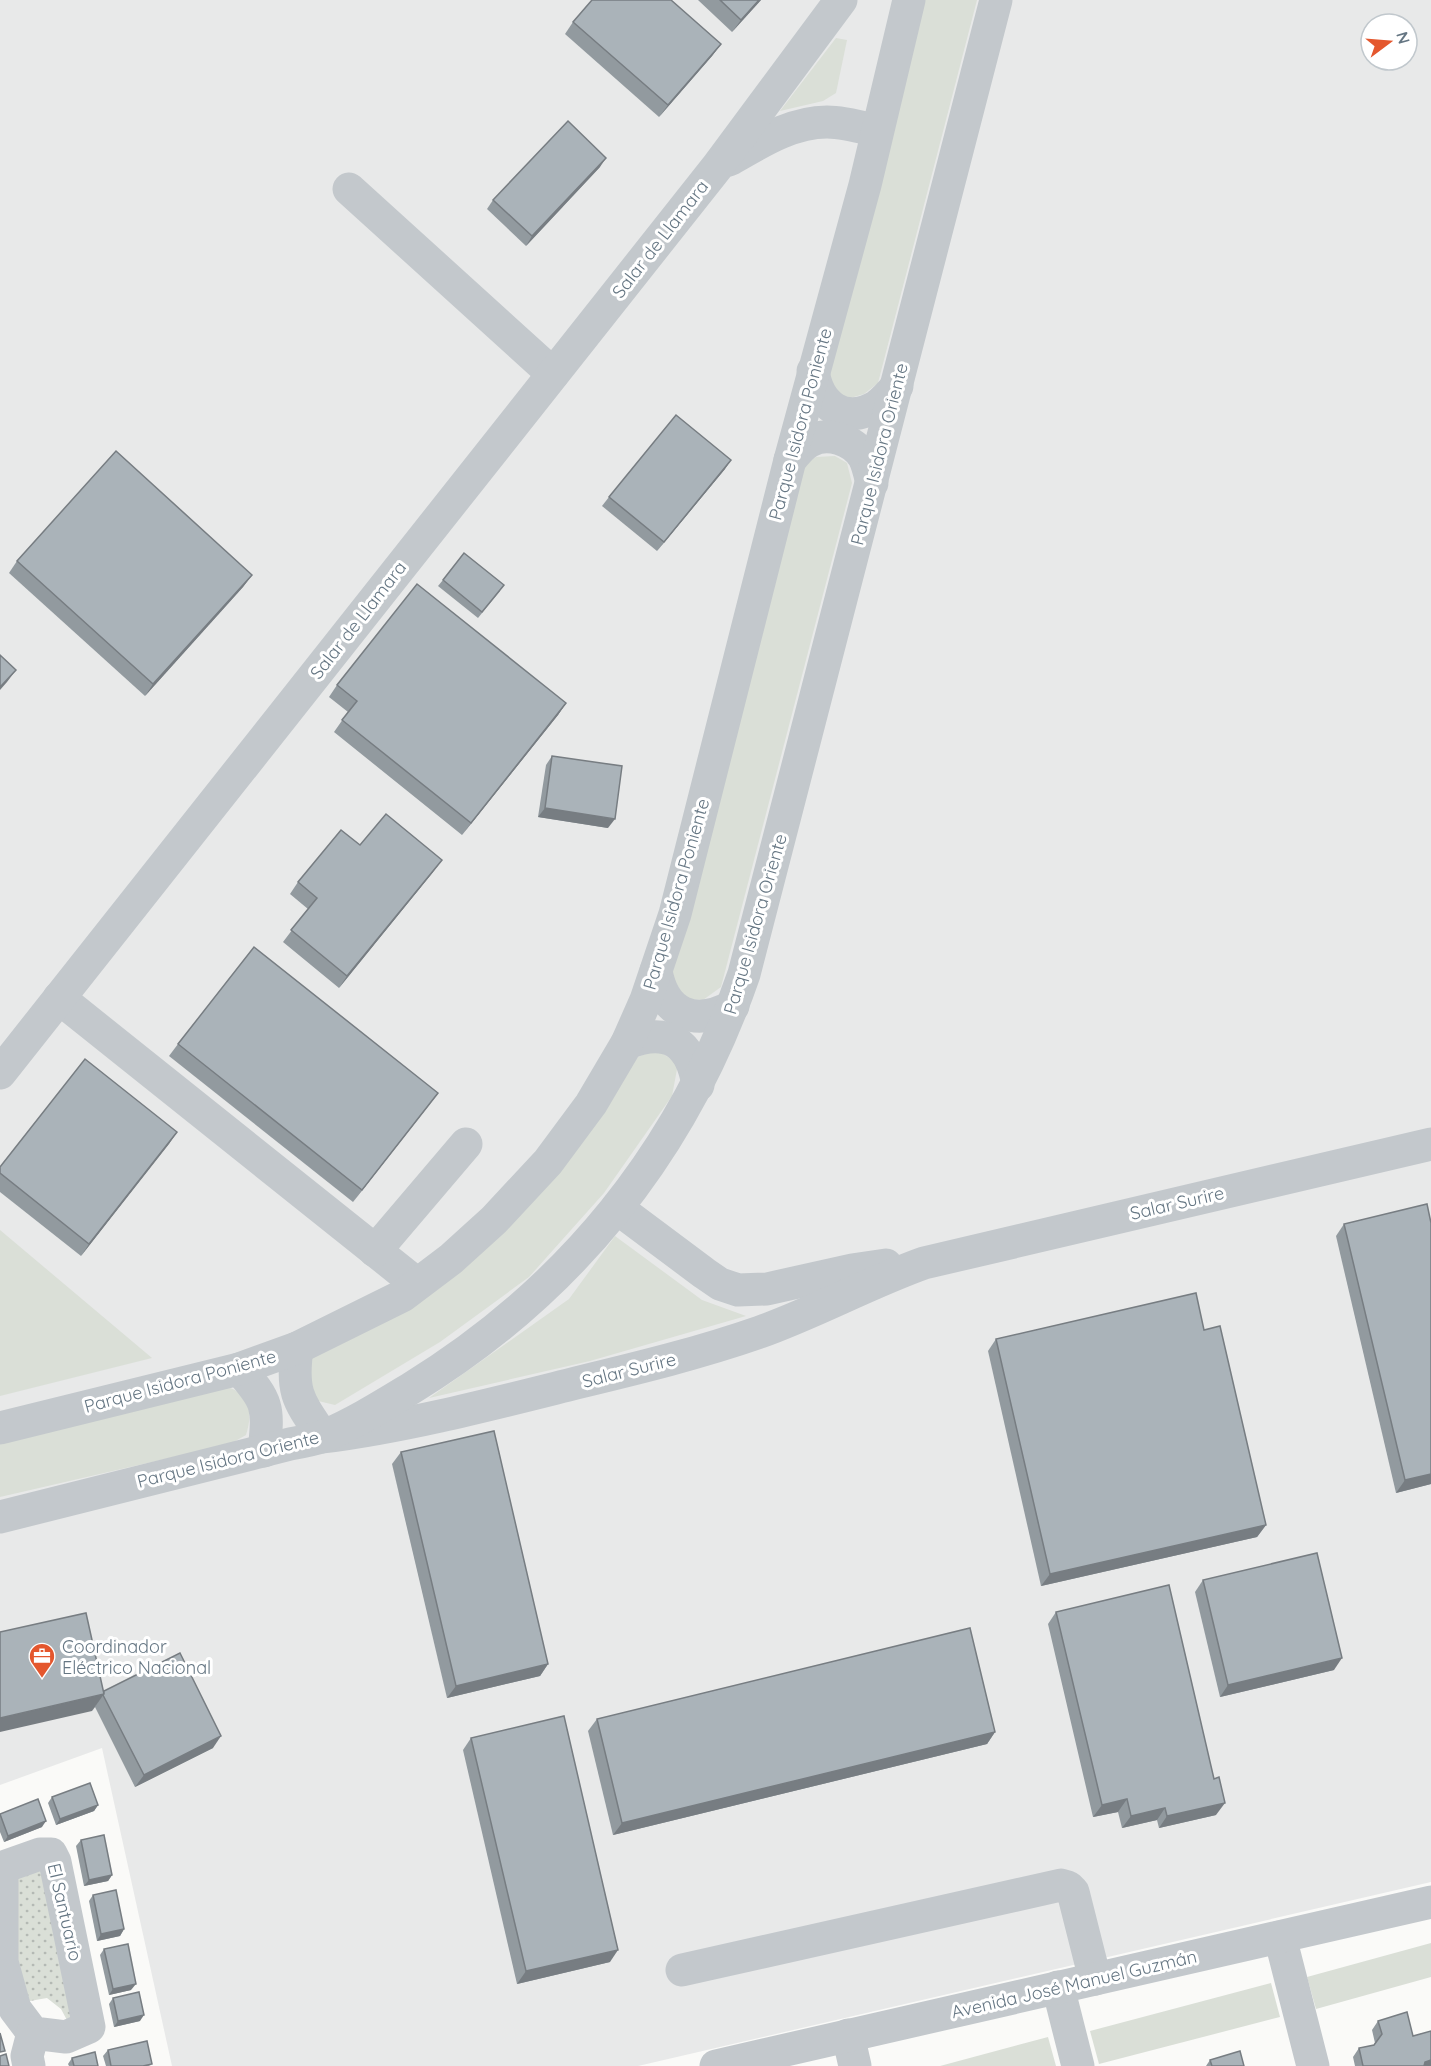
<svg xmlns="http://www.w3.org/2000/svg" width="1431" height="2066" viewBox="0 0 1431 2066" font-family="Quicksand,sans-serif">
	<style>
		.built { fill: #e8e9e9; fill-rule: evenodd }
		.grass { fill: #dadfd7 }
		.park { fill: url(#park-dots) }
		.lines { fill: none; stroke-linecap: round; stroke-linejoin: round }
		.minor { stroke: #c3c8cc; stroke-width: 33 }
		.wall { fill: #929a9f }
		.shaded-wall { fill: #777d82 }
		.building { fill: #aab3b9; stroke: #777d82; stroke-width: 1.5 }
		.labels { text-anchor: middle; dominant-baseline: central; stroke-width: 6; stroke-linejoin: round; paint-order: stroke }
		.street-label { font-size: 18px; fill: #657683; stroke: #fff }
		.poi-label { font-size: 18px; fill: #657683; stroke: #fff; text-anchor: start }
	</style>
	<defs>
		<pattern id="park-dots" width="8" height="8" patternUnits="userSpaceOnUse" patternTransform="scale(1.5)"><rect width="8" height="8" fill="#dadfd7"/><path d="M2 2h.1M6 6h.1" fill="none" stroke="#b4b9b4" stroke-width="1.8" stroke-linecap="round"/></pattern>
	</defs>
	<rect width="100%" height="100%" fill="#fafaf8"/>
	<path class="built" d="M0 0H1431V1882L638 2066H172L102 1748 0 1785ZM1371 24H1407V60H1371Z"/>
	<g class="grass">
		<polygon points="917,0 977,0 878,383 864,394 847,399 832,388 822,372"/>
		<polygon points="836,38 847,40 836,93 823,101 780,111"/>
		<polygon points="835,456 847,463 852,483 721,987 703,1000 685,999 666,965 794,472 816,457"/>
		<polygon points="656,1049 678,1064 672,1096 604,1193 529,1277 440,1342 335,1405 314,1400 307,1358 426,1292 629,1061"/>
		<polygon points="0,1230 152,1358 0,1396"/>
		<polygon points="615,1236 702,1300 746,1316 590,1361 429,1398 569,1299"/>
		<path d="M220 1385C249 1391 254 1409 246 1435L230 1444 0 1497V1440Z"/>
		<polygon points="1431,1943 1431,1977 1316,2009 1307,1977"/>
		<polygon points="1271,1983 1280,2017 1099,2064 1090,2031"/>
		<polygon points="1048,2037 1056,2066 940,2066"/>
	</g>
	<polygon class="park" points="40,1867 76,2019 68,2022 61,2009 47,1998 24,2002 15,1971 13,1881"/>
	<g class="lines">
		<g class="minor">
			<path d="M729 160C759 143 791 122 827 122 844 122 861 127 877 131"/>
			<polyline points="349,189 553,374"/>
			<path d="M813 371C818 405 844 426 877 406 884 401 891 393 897 386"/>
			<path d="M790 460C796 453 802 445 810 441 828 431 853 440 864 457 868 465 870 475 872 483"/>
			<path d="M656 971C664 1015 695 1027 733 1006"/>
			<polyline points="59,998 417,1284"/>
			<path d="M627 1043C668 1027 691 1042 698 1085"/>
			<polyline points="0,1073 717,167 841,0"/>
			<polyline points="617,1208 704,1273 720,1284 738,1290 767,1289 852,1270 886,1265"/>
			<polyline points="375,1251 466,1144"/>
			<path d="M297 1348C291 1393 298 1400 323 1437 408 1426 492 1404 576 1383 638 1368 700 1353 760 1332 816 1312 868 1283 924 1263L1431 1144"/>
			<path d="M239 1369C268 1401 269 1407 264 1451"/>
			<polyline points="0,1428 239,1369 297,1348 402,1296 451,1259 494,1220 548,1162 591,1104 627,1043 646,1000 675,914 790,460 865,185 909,0"/>
			<path d="M0 1517C73 1499 146 1480 219 1462 243 1456 266 1450 290 1444 301 1442 313 1440 324 1436 353 1424 382 1406 410 1389 570 1291 683 1151 744 974L996 0"/>
			<polygon points="40,1854 51,1854 55,1862 89,2027 66,2037 33,2033 15,2009 2,1962 2,1873 6,1866"/>
			<polyline points="1280,1937 1313,2066"/>
			<polyline points="682,1970 1061,1885 1068,1887 1073,1892 1095,1979"/>
			<polyline points="1058,1987 1078,2066"/>
			<polyline points="848,2035 855,2066"/>
			<polyline points="29,2066 27,2056 33,2033"/>
			<polyline points="716,2066 1431,1902"/>
		</g>
	</g>
	<g class="wall">
		<polygon points="698,0 761,0 732,32"/>
		<polygon points="573,22 721,44 712,56 659,117 565,34"/>
		<polygon points="600,167 526,246 487,209 493,200"/>
		<polygon points="725,469 657,551 602,506 609,497"/>
		<polygon points="17,561 252,575 243,587 145,696 9,573"/>
		<polygon points="443,580 500,591 478,618 438,586"/>
		<polygon points="337,685 566,703 558,715 462,835 334,732 348,712 329,697"/>
		<polygon points="552,756 608,828 538,817 546,765"/>
		<polygon points="360,845 433,872 339,988 283,942 308,909 290,894 298,882"/>
		<polygon points="178,1044 438,1093 353,1202 169,1056"/>
		<polygon points="177,1132 81,1256 0,1192 0,1167"/>
		<polygon points="1344,1224 1431,1484 1396,1493 1336,1236"/>
		<polygon points="1204,1330 1266,1525 1257,1537 1041,1586 988,1351 996,1339"/>
		<polygon points="401,1452 548,1664 540,1676 447,1698 392,1464"/>
		<polygon points="1203,1580 1334,1670 1220,1697 1195,1592"/>
		<polygon points="1056,1612 1216,1815 1159,1828 1157,1820 1122,1828 1118,1812 1093,1817 1048,1624"/>
		<polygon points="104,1691 213,1748 135,1787 95,1707 92,1711"/>
		<polygon points="597,1719 995,1732 987,1744 613,1835 588,1731"/>
		<polygon points="471,1738 610,1962 517,1984 463,1750"/>
		<polygon points="52,1797 98,1805 94,1811 56,1825 48,1803"/>
		<polygon points="0,1814 42,1827 4,1842 0,1832"/>
		<polygon points="81,1840 112,1875 108,1881 84,1886 76,1846"/>
		<polygon points="93,1895 124,1929 120,1936 97,1941 89,1901"/>
		<polygon points="104,1949 131,1990 109,1995 100,1955"/>
		<polygon points="113,1998 140,2021 114,2027 109,2004"/>
		<polygon points="1378,2021 1413,2036 1431,2066 1355,2066 1353,2057 1359,2048 1374,2045 1375,2043 1372,2030"/>
		<polygon points="108,2050 151,2066 106,2066 103,2056"/>
		<polygon points="72,2058 98,2066 69,2066 68,2064"/>
		<polygon points="1210,2060 1244,2066 1206,2066"/>
	</g>
	<g class="shaded-wall">
		<polygon points="759,0 761,0 732,32 741,20"/>
		<polygon points="721,44 712,56 659,117 668,105"/>
		<polygon points="606,158 600,167 526,246 532,236"/>
		<polygon points="731,460 725,469 657,551 664,542"/>
		<polygon points="252,575 243,587 145,696 153,684"/>
		<polygon points="16,670 7,682 0,690 0,687"/>
		<polygon points="566,703 558,715 462,835 471,823"/>
		<polygon points="545,808 615,819 608,828 538,817"/>
		<polygon points="442,860 433,872 339,988 347,976"/>
		<polygon points="438,1093 429,1105 353,1202 362,1190"/>
		<polygon points="177,1132 169,1144 81,1256 89,1244"/>
		<polygon points="1431,1474 1431,1484 1396,1493 1405,1480"/>
		<polygon points="1266,1525 1257,1537 1041,1586 1050,1574"/>
		<polygon points="1342,1658 1334,1670 1220,1697 1228,1685"/>
		<polygon points="548,1664 540,1676 447,1698 456,1686"/>
		<polygon points="104,1694 92,1711 0,1732 0,1718"/>
		<polygon points="995,1732 987,1744 613,1835 622,1823"/>
		<polygon points="221,1736 213,1748 135,1787 144,1775"/>
		<polygon points="1127,1799 1118,1812 1093,1817 1102,1805"/>
		<polygon points="1225,1803 1216,1815 1159,1828 1167,1816"/>
		<polygon points="98,1805 94,1811 56,1825 60,1819"/>
		<polygon points="1165,1808 1157,1820 1122,1828 1131,1816"/>
		<polygon points="46,1821 42,1827 4,1842 8,1836"/>
		<polygon points="112,1875 108,1881 84,1886 89,1880"/>
		<polygon points="124,1929 120,1936 97,1941 101,1934"/>
		<polygon points="618,1950 610,1962 517,1984 526,1971"/>
		<polygon points="136,1984 131,1990 109,1995 113,1989"/>
		<polygon points="144,2015 140,2021 114,2027 118,2021"/>
		<polygon points="1431,2060 1431,2066 1422,2066 1425,2062"/>
	</g>
	<g class="building">
		<polygon points="592,0 671,0 721,44 668,105 573,22"/>
		<polygon points="720,0 759,0 741,20"/>
		<polygon points="568,121 606,158 532,236 493,200"/>
		<polygon points="676,415 731,460 664,542 609,497"/>
		<polygon points="116,451 252,575 153,684 17,561"/>
		<polygon points="464,553 504,585 482,612 443,580"/>
		<polygon points="417,584 566,703 471,823 342,720 357,701 337,685"/>
		<polygon points="0,655 16,670 0,687"/>
		<polygon points="552,756 622,766 615,819 545,808"/>
		<polygon points="386,814 442,860 347,976 291,930 317,898 298,882 341,830 360,845"/>
		<polygon points="254,947 438,1093 362,1190 178,1044"/>
		<polygon points="85,1059 177,1132 89,1244 0,1173 0,1167"/>
		<polygon points="1427,1204 1431,1223 1431,1474 1405,1480 1344,1224"/>
		<polygon points="1196,1293 1204,1330 1220,1326 1266,1525 1050,1574 996,1339"/>
		<polygon points="494,1431 548,1664 456,1686 401,1452"/>
		<polygon points="1317,1553 1342,1658 1228,1685 1203,1580"/>
		<polygon points="1169,1585 1214,1779 1219,1777 1225,1803 1167,1816 1165,1808 1131,1816 1127,1799 1102,1805 1056,1612"/>
		<polygon points="86,1613 104,1694 0,1718 0,1632"/>
		<polygon points="970,1628 995,1732 622,1823 597,1719"/>
		<polygon points="180,1653 221,1736 144,1775 103,1695 104,1694 104,1691"/>
		<polygon points="564,1716 618,1950 526,1971 471,1738"/>
		<polygon points="90,1783 98,1805 60,1819 52,1797"/>
		<polygon points="38,1799 46,1821 8,1836 0,1814"/>
		<polygon points="104,1835 112,1875 89,1880 81,1840"/>
		<polygon points="116,1890 124,1929 101,1934 93,1895"/>
		<polygon points="128,1944 136,1984 113,1989 104,1949"/>
		<polygon points="139,1992 144,2015 118,2021 113,1998"/>
		<polygon points="1407,2012 1413,2036 1431,2031 1431,2060 1425,2062 1424,2066 1363,2066 1359,2048 1374,2045 1382,2034 1378,2021"/>
		<polygon points="0,2033 5,2051 0,2052"/>
		<polygon points="147,2041 152,2064 143,2066 111,2066 108,2050"/>
		<polygon points="1240,2051 1244,2066 1212,2066 1210,2060"/>
		<polygon points="95,2052 98,2066 74,2066 72,2058"/>
		<polygon points="6,2054 9,2066 0,2066 0,2056"/>
	</g>
	<defs>
		<g id="office-pin" transform="scale(1.35)"><path d="M0 17L-7.5 6A9.5 9.5 0 1 1 7.5 6Z" fill="#e4572e" stroke="#fff"/><path d="M-6-3h4V-5.5h4V-3h4V5H-6ZM-1-4.5V-3h2v-1.5ZM-6 0V1H6V0Z" fill="#fff"/></g>
	</defs>
	<g fill-rule="evenodd">
		<use href="#office-pin" x="42" y="1656"/>
	</g>
	<g class="labels">
		<g class="street-label">
			<text transform="translate(660 239) rotate(-52)">Salar de Llamara</text>
			<text transform="translate(800 424) rotate(-75)">Parque Isidora Poniente</text>
			<text transform="translate(879 454) rotate(-76)">Parque Isidora Oriente</text>
			<text transform="translate(358 620) rotate(-52)">Salar de Llamara</text>
			<text transform="translate(676 894) rotate(-74)">Parque Isidora Poniente</text>
			<text transform="translate(755 924) rotate(-74)">Parque Isidora Oriente</text>
			<text transform="translate(1177 1203) rotate(-13)">Salar Surire</text>
			<text transform="translate(629 1370) rotate(-14)">Salar Surire</text>
			<text transform="translate(180 1381) rotate(-15)">Parque Isidora Poniente</text>
			<text transform="translate(228 1459) rotate(-14)">Parque Isidora Oriente</text>
			<text transform="translate(65 1912) rotate(77)">El Santuario</text>
			<text transform="translate(1074 1984) rotate(-13)">Avenida José Manuel Guzmán</text>
		</g>
		<g class="poi-label">
			<text x="62" y="1646">Coordinador<tspan x="62" dy="21">Eléctrico Nacional</tspan></text>
		</g>
	</g>
	<g transform="translate(1389 42) rotate(74)"><circle r="28" fill="#ffffff" stroke="#c1c8cd" stroke-width="1.5"/>
	<path d="M0-4.5L10 22L0 15L-10 22Z" fill="#e4572e"/>
	<text y="-9" font-size="16" font-weight="bold" text-anchor="middle" fill="#657683">N</text>
	</g>
</svg>
